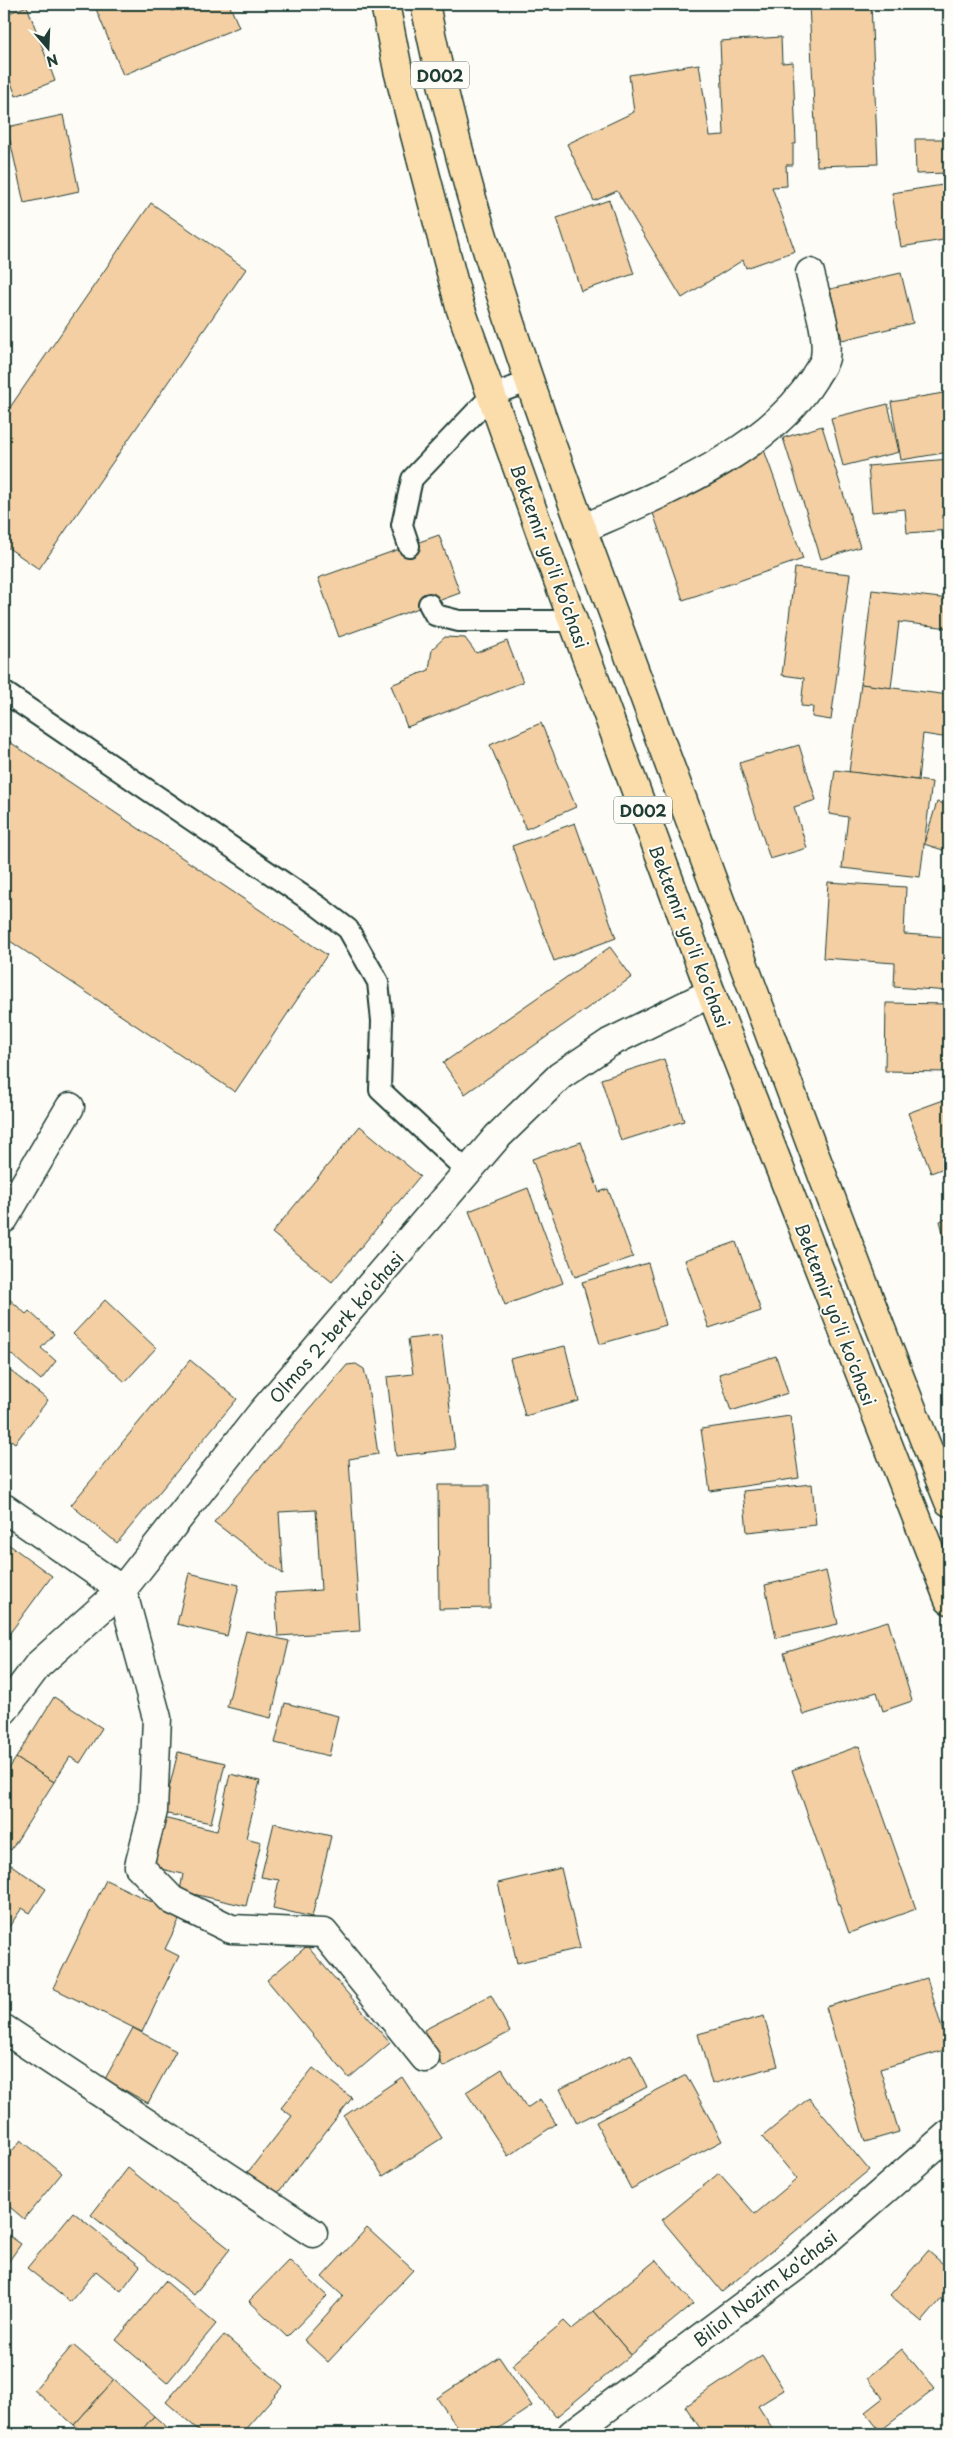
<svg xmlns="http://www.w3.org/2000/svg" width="953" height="2438" viewBox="0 0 953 2438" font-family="'Playpen Sans',sans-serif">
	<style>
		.building { fill: #f3cfa3; stroke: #1f3d34 }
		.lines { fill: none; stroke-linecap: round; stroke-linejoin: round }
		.lane-casing { stroke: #1f3d34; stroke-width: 24 }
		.street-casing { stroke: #1f3d34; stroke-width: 31 }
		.secondary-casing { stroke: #1f3d34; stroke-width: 31 }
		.highway-casing { stroke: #1f3d34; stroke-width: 31 }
		.lane { stroke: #fdfcf7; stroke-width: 20 }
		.street { stroke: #fdfcf7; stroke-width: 28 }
		.secondary { stroke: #fdfcf7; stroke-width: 28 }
		.highway { stroke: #faddab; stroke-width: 28 }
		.labels { text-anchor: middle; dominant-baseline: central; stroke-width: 4; stroke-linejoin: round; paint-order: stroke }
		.shield { fill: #fdfcf7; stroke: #62766e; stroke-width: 1 }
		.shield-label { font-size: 16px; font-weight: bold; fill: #1f3d34 }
		.street-label { font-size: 18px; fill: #1f3d34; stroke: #fdfcf7 }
	</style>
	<rect width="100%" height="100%" fill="#fdfcf7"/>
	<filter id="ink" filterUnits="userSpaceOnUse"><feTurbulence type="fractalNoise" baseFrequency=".02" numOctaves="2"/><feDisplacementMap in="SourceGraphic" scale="10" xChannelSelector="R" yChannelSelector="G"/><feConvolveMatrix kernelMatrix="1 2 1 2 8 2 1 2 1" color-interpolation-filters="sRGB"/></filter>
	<g filter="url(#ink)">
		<g class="building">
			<polygon points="94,4 169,4 172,11 191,4 229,4 239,27 123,75"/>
			<polygon points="809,4 871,4 878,164 817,166"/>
			<polygon points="27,6 55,81 16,96 4,64 4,15"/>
			<polygon points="781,37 782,63 793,62 796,144 793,144 793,165 786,165 787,186 772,187 795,251 746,268 743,260 682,298 617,191 594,201 567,144 634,112 629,75 699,64 710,136 724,135 720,41"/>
			<polygon points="945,56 949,56 949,125 946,125"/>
			<polygon points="63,115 79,191 24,203 7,127"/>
			<polygon points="915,139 949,139 949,173 916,174"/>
			<polygon points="949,184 949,239 901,247 892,193"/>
			<polygon points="609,200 634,274 581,291 557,218"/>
			<polygon points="151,203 246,269 39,569 4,545 4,416"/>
			<polygon points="901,273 913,323 842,340 830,289"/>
			<polygon points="949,392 949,452 901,460 891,402"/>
			<polygon points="888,404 899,452 843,466 831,418"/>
			<polygon points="822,426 860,547 821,559 783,438"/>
			<polygon points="763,447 803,559 683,600 652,510"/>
			<polygon points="949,459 949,530 907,533 905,509 872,512 868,466"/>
			<polygon points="949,530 949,594 947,594 942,531"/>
			<polygon points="439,535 460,593 339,637 318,578"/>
			<polygon points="795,568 850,574 831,720 812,717 813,707 801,706 804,678 782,675"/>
			<polygon points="872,590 949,599 949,628 899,622 891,688 861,684"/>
			<polygon points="445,637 465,638 476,653 507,641 523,682 407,727 391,685 429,670 432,649"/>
			<polygon points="861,684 949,695 949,738 923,734 918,780 849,772"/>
			<polygon points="541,723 576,807 526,829 490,745"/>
			<polygon points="4,738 327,955 235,1092 4,937"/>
			<polygon points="799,745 816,800 794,807 807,848 770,859 739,763"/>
			<polygon points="835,770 932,782 920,877 842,868 848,817 829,814"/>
			<polygon points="937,802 949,805 949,852 924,844"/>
			<polygon points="575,823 616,938 554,961 512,846"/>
			<polygon points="828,882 906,887 904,934 949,937 949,991 894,987 895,963 823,958"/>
			<polygon points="610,947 632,977 465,1094 443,1063"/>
			<polygon points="886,1003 949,1004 949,1072 885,1071"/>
			<polygon points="664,1059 684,1121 621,1141 601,1079"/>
			<polygon points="949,1098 949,1166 931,1173 908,1113"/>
			<polygon points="360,1126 420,1176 332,1282 272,1233"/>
			<polygon points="581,1142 599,1192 608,1189 633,1257 575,1277 532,1159"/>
			<polygon points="528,1188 563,1283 505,1305 469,1211"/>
			<polygon points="949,1218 949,1255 940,1221"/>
			<polygon points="736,1242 761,1311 709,1328 685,1260"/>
			<polygon points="648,1263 666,1325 600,1344 582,1282"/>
			<polygon points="949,1273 949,1293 943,1275"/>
			<polygon points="7,1297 26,1314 29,1311 54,1334 41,1348 56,1361 41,1380 4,1348 4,1301"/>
			<polygon points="105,1300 156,1348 125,1382 73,1334"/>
			<polygon points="441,1335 455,1449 396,1456 387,1377 413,1374 408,1339"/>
			<polygon points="565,1346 579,1401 525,1416 510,1359"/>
			<polygon points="776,1356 788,1393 731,1411 719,1374"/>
			<polygon points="190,1360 237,1399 117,1543 71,1505"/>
			<polygon points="356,1364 364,1369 367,1381 378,1454 349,1459 360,1631 278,1636 275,1593 321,1590 316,1510 279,1512 283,1574 214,1522 347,1365"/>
			<polygon points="4,1366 48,1400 15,1443 4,1435"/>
			<polygon points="790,1416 799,1478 710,1491 701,1429"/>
			<polygon points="812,1484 816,1525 747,1532 743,1491"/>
			<polygon points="438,1485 489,1485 490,1608 439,1609"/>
			<polygon points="4,1541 52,1576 4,1641"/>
			<polygon points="826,1571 838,1624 776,1638 765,1585"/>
			<polygon points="189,1573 239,1585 227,1636 177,1624"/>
			<polygon points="888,1621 912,1701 883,1711 877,1692 803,1715 784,1653"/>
			<polygon points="246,1631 289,1641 271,1718 227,1707"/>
			<polygon points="54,1697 102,1728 80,1763 70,1757 54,1782 16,1758"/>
			<polygon points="285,1703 338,1716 329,1756 275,1743"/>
			<polygon points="859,1746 916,1909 849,1933 792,1770"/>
			<polygon points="178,1752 225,1763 211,1823 163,1813"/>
			<polygon points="16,1758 54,1782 11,1850 4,1845 4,1776"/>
			<polygon points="230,1774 260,1781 246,1838 261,1842 246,1906 180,1891 183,1874 152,1867 163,1818 217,1831"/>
			<polygon points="274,1823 331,1836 312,1917 273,1908 279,1880 261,1877"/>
			<polygon points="4,1860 46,1889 30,1913 22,1908 4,1934"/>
			<polygon points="561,1868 580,1948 517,1963 498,1883"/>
			<polygon points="106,1880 181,1916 165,1949 179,1956 142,2032 53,1988"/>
			<polygon points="307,1946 390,2043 349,2078 267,1980"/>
			<polygon points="927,1978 948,2049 880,2069 899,2132 865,2142 826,2007"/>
			<polygon points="491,1995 510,2032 443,2067 424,2030"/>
			<polygon points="764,2016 778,2066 712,2084 698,2034"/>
			<polygon points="133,2028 176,2051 148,2103 105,2079"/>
			<polygon points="631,2054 647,2087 577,2123 560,2089"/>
			<polygon points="313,2068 352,2098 277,2194 248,2172 292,2116 281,2108"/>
			<polygon points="502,2069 527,2108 540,2099 556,2124 508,2156 466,2092"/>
			<polygon points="686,2075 722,2141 631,2189 596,2122"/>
			<polygon points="402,2077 442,2138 383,2176 344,2116"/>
			<polygon points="809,2098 869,2170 722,2292 662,2220 719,2173 755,2214 797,2179 762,2137"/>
			<polygon points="21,2140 62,2173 24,2219 4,2202 4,2161"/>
			<polygon points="128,2168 230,2249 194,2295 91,2215"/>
			<polygon points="73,2212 140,2266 121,2291 96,2271 70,2302 27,2268"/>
			<polygon points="367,2228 413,2270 328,2362 304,2340 343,2296 322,2277"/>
			<polygon points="4,2232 21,2244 4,2268"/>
			<polygon points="928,2251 949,2269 949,2290 922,2322 890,2295"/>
			<polygon points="289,2260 327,2296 287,2337 249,2301"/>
			<polygon points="656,2260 693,2304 631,2355 594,2311"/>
			<polygon points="165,2281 216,2324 167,2383 116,2340"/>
			<polygon points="594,2311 631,2355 556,2417 512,2365 564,2321 572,2329"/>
			<polygon points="224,2335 283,2386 241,2434 203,2434 166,2402"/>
			<polygon points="73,2345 114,2380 74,2425 34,2390"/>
			<polygon points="902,2349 935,2389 880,2431 865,2412 883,2398 867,2378"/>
			<polygon points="762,2355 784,2390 758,2406 776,2434 704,2434 685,2406"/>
			<polygon points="499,2357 532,2406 490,2434 462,2434 437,2398"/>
			<polygon points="114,2380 154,2416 138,2434 85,2434 74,2425"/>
			<polygon points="154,2416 175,2434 138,2434"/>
		</g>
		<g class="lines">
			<g class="lane-casing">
				<g id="lane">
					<polyline points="409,546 402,525 412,479 492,395 530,381"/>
					<polyline points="429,604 435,615 459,621 573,621"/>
					<polyline points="4,692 318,906 348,929 378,982 382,1021 380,1090 468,1172"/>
				</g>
			</g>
			<g class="street-casing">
				<g id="street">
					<path d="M582 529C660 494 768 452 814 378 817 372 824 364 825 358 829 330 816 300 810 273"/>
					<polyline points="4,1219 70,1107"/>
					<polyline points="4,1508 122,1590 157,1718 153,1811 139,1866 172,1900 231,1929 324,1933 425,2058"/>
					<polyline points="4,1710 38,1665 122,1590 263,1411 497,1137 560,1076 609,1043 711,993"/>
					<polyline points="4,2029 313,2233"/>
				</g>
			</g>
			<g class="secondary-casing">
				<polyline id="secondary" points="572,2434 803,2261 949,2134"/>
			</g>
			<g class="highway-casing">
				<g id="highway">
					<polyline points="385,4 398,70 460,307 546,548 711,993 949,1600"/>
					<path d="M425 4C473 252 568 489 655 726 752 985 846 1245 949 1502"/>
				</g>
			</g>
			<use href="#lane" class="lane"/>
			<use href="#street" class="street"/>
			<use href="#secondary" class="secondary"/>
			<use href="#highway" class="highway"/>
		</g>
	</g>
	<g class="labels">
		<g class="shield">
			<rect x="411" y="61.5" width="58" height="27" rx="4"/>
			<rect x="614" y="796.5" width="58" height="27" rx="4"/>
		</g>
		<g class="shield-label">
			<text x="440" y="75">D002</text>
			<text x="643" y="810">D002</text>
		</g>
		<g class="street-label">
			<text transform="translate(550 556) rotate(70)">Bektemir yo'li ko'chasi</text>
			<text transform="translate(690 936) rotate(69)">Bektemir yo'li ko'chasi</text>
			<text transform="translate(836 1314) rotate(69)">Bektemir yo'li ko'chasi</text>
			<text transform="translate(336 1327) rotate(-49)">Olmos 2-berk ko'chasi</text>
			<text transform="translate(765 2288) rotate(-38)">Biliol Nozim ko'chasi</text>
		</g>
	</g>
	<rect width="953" height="2438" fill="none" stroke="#fdfcf7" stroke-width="20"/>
	<rect x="10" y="10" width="933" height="2418" fill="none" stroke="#1f3d34" stroke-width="2" filter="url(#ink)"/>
	<g transform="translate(48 48) rotate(161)" stroke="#fdfcf7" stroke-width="4" paint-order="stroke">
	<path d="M0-4L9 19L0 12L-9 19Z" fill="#1f3d34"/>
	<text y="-8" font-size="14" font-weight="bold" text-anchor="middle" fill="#1f3d34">N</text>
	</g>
</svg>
